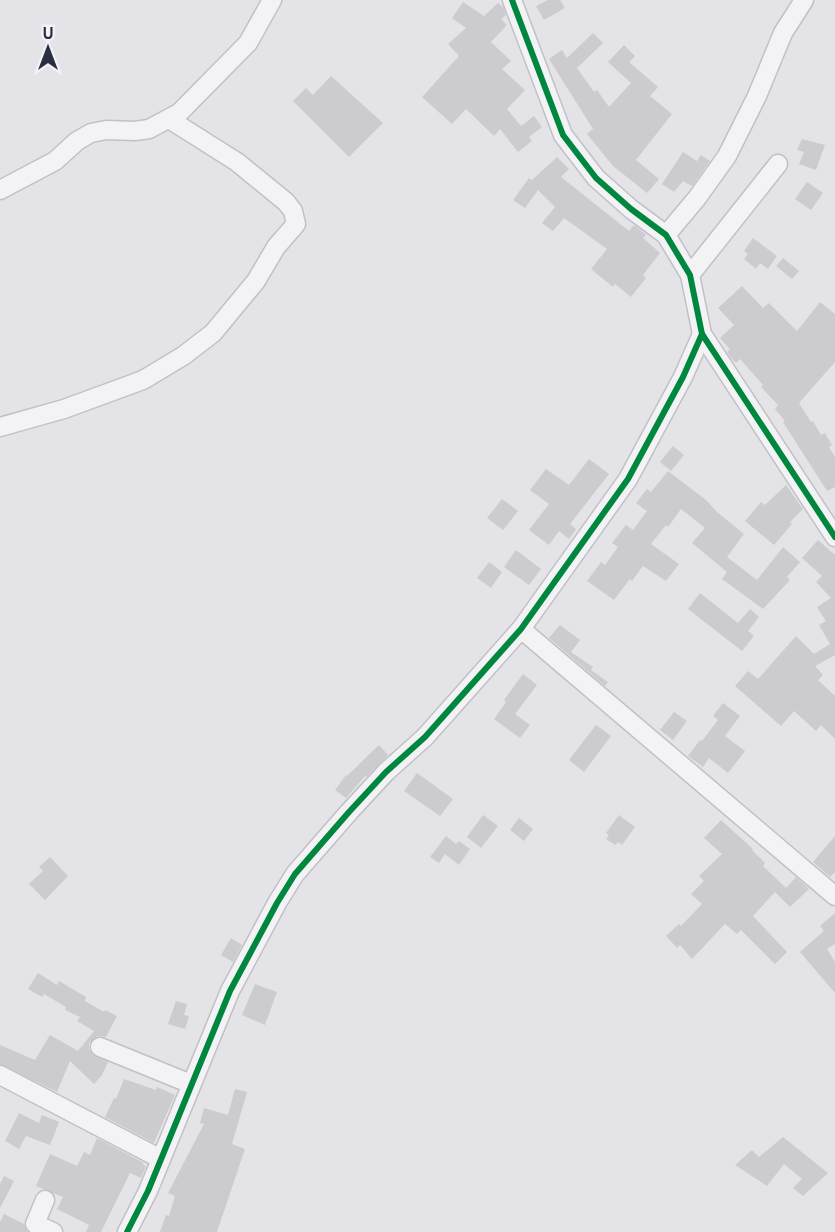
<svg xmlns="http://www.w3.org/2000/svg" width="835" height="1232" viewBox="0 0 835 1232" font-family="Ubuntu,sans-serif">
	<style>
		.building { fill: #cbcbd0 }
		.lines { fill: none; stroke-linecap: round; stroke-linejoin: round }
		.minor-casing { stroke: #c1c1c5; stroke-width: 21 }
		.minor { stroke: #f3f3f5; stroke-width: 18 }
		.cycleway-casing { stroke: #f2f2f7; stroke-width: 10 }
		.cycleway { stroke: #00873e; stroke-width: 6 }
	</style>
	<rect width="100%" height="100%" fill="#e4e4e8"/>
	<g class="building">
		<polygon points="548,0 560,0 565,8 544,20 536,6"/>
		<polygon points="463,2 484,16 498,3 503,7 506,15 501,19 507,25 491,42 511,61 502,69 525,90 507,109 521,126 534,116 542,127 529,137 532,141 518,152 500,129 494,136 466,109 452,124 422,97 459,56 448,44 466,28 452,18"/>
		<polygon points="593,33 603,43 577,68 594,92 597,90 609,107 631,83 608,62 624,45 635,56 629,62 658,87 650,96 672,114 636,160 659,179 647,193 613,166 587,134 593,129 549,59 562,50 567,58"/>
		<polygon points="331,76 383,123 349,157 293,101 306,88 313,95"/>
		<polygon points="802,139 825,145 816,170 799,164 804,152 797,150"/>
		<polygon points="683,152 697,161 701,155 710,161 692,186 683,181 674,192 662,184"/>
		<polygon points="557,157 569,169 561,177 629,231 634,225 646,235 643,238 660,253 643,275 646,278 631,297 615,284 613,287 591,269 607,249 564,218 553,231 542,223 555,207 538,190 525,208 513,200 529,178 532,180"/>
		<polygon points="807,182 823,193 811,210 795,199"/>
		<polygon points="753,238 777,256 768,269 760,263 756,269 744,259 748,254 744,251"/>
		<polygon points="783,258 799,271 792,279 776,266"/>
		<polygon points="742,286 763,308 769,303 797,331 820,302 835,314 835,362 799,403 811,422 813,421 821,435 825,433 832,445 829,447 835,457 835,487 827,491 783,422 785,421 775,409 778,405 761,387 763,385 740,359 736,363 731,358 727,352 730,349 720,338 734,325 718,308"/>
		<polygon points="673,446 684,455 671,471 660,462"/>
		<polygon points="589,459 609,474 570,524 576,529 569,539 559,531 549,545 529,530 549,504 530,490 546,469 569,485"/>
		<polygon points="668,471 706,500 717,512 744,534 727,557 757,580 783,547 800,562 787,577 790,580 763,609 722,579 727,572 692,543 705,528 681,509 668,527 666,525 651,544 679,564 666,581 643,566 632,581 630,579 614,600 587,581 601,562 605,565 618,547 612,543 626,525 633,530 647,511 636,503 647,489 651,492"/>
		<polygon points="786,485 803,509 790,522 792,524 774,545 745,521 761,502 765,505"/>
		<polygon points="502,499 518,511 503,530 487,518"/>
		<polygon points="818,540 835,555 835,655 815,666 823,675 818,680 835,696 835,739 821,725 816,731 794,711 781,726 735,686 748,671 758,679 796,636 814,654 830,644 819,625 826,621 817,607 831,598 816,582 822,576 802,558"/>
		<polygon points="516,550 541,569 529,585 504,567"/>
		<polygon points="489,562 502,572 491,588 477,578"/>
		<polygon points="700,593 738,623 750,609 759,617 748,631 754,636 742,651 688,609"/>
		<polygon points="560,625 580,640 571,652 593,667 591,670 608,682 605,686 549,638"/>
		<polygon points="523,674 537,685 515,714 530,725 520,738 494,719 506,702 504,700"/>
		<polygon points="723,703 740,716 725,736 745,751 728,773 709,758 703,767 688,756 700,740 702,741 718,720 713,716"/>
		<polygon points="674,712 687,721 673,740 660,730"/>
		<polygon points="596,725 611,736 584,772 569,760"/>
		<polygon points="379,745 388,755 366,777 365,776 346,798 335,790 346,775 347,776"/>
		<polygon points="417,773 453,799 440,816 404,791"/>
		<polygon points="483,815 498,826 481,848 467,837"/>
		<polygon points="619,815 635,827 622,845 618,842 615,845 606,839 609,835 606,833"/>
		<polygon points="519,818 533,829 524,841 510,830"/>
		<polygon points="721,820 753,849 752,850 765,863 763,866 786,888 796,877 809,889 790,907 775,892 753,916 787,952 775,964 741,930 737,934 725,924 692,959 680,945 677,948 666,936 679,924 681,926 702,904 691,894 704,881 699,876 722,854 704,838"/>
		<polygon points="446,836 456,844 459,841 470,849 459,865 445,854 439,863 430,857"/>
		<polygon points="835,836 835,872 830,877 813,862"/>
		<polygon points="50,857 68,876 45,900 29,884 43,871 39,867"/>
		<polygon points="835,913 835,944 827,949 835,962 835,993 800,952 824,931 820,926"/>
		<polygon points="231,938 242,945 233,962 221,955"/>
		<polygon points="38,973 57,985 59,981 86,997 85,1001 104,1012 105,1010 117,1016 106,1037 98,1036 89,1043 89,1049 92,1054 108,1062 102,1075 94,1084 70,1061 57,1092 0,1064 0,1045 35,1060 50,1035 78,1051 94,1031 77,1021 80,1017 65,1010 66,1007 44,994 42,997 28,989"/>
		<polygon points="255,984 277,992 265,1025 242,1015"/>
		<polygon points="176,1001 187,1004 184,1015 189,1016 185,1029 168,1024"/>
		<polygon points="124,1079 156,1090 157,1087 175,1095 154,1143 105,1117 114,1098 116,1099"/>
		<polygon points="235,1089 247,1092 232,1144 245,1149 217,1232 160,1232 166,1215 169,1216 175,1196 168,1193 204,1124 200,1123 204,1108 228,1115"/>
		<polygon points="19,1113 39,1123 42,1115 59,1122 50,1145 26,1136 19,1149 5,1141"/>
		<polygon points="783,1137 828,1173 803,1196 793,1188 802,1179 784,1164 767,1186 735,1165 752,1150 759,1157"/>
		<polygon points="97,1138 144,1163 143,1165 146,1166 141,1178 130,1173 101,1232 86,1232 89,1225 57,1209 63,1197 36,1186 50,1154 77,1166 84,1152 90,1155"/>
		<polygon points="4,1176 14,1181 0,1208 0,1184"/>
		<polygon points="4,1214 24,1224 27,1232 0,1232 0,1222"/>
	</g>
	<g class="lines">
		<g class="minor-casing">
			<g id="minor">
				<polyline points="512,0 563,135 596,178 631,209 666,235 690,275 702,334 835,537"/>
				<polyline points="0,190 55,161 77,141 91,133 106,130 135,131 149,129 179,113 248,43 272,0"/>
				<polyline points="666,235 697,198 727,156 757,96 783,33 804,0"/>
				<polyline points="690,275 778,164"/>
				<polyline points="0,427 64,409 143,380 183,356 213,333 256,281 276,247 296,224 293,211 286,202 237,162 169,119"/>
				<polyline points="521,629 835,896"/>
				<polyline points="100,1047 191,1084"/>
				<polyline points="0,1075 161,1159"/>
				<polyline points="45,1200 35,1224 53,1232"/>
				<polyline points="127,1232 148,1191 230,991 277,903 295,874 349,812 386,772 425,737 521,629 628,479 683,377 702,334"/>
			</g>
		</g>
		<use href="#minor" class="minor"/>
		<g class="cycleway-casing">
			<g id="cycleway">
				<polyline points="512,0 563,135 596,178 631,209 666,235 690,275 702,334 835,537"/>
				<polyline points="127,1232 148,1191 230,991 277,903 295,874 349,812 386,772 425,737 521,629 628,479 683,377 702,334"/>
			</g>
		</g>
		<use href="#cycleway" class="cycleway"/>
	</g>
	<g transform="translate(48 48)" stroke="#f2f2f7" stroke-width="4.5" paint-order="stroke">
	<path d="M0-4.5L10 22L0 15L-10 22Z" fill="#2b2d41"/>
	<text y="-9" font-size="16" font-weight="bold" text-anchor="middle" fill="#2b2d41">U</text>
	</g>
</svg>
